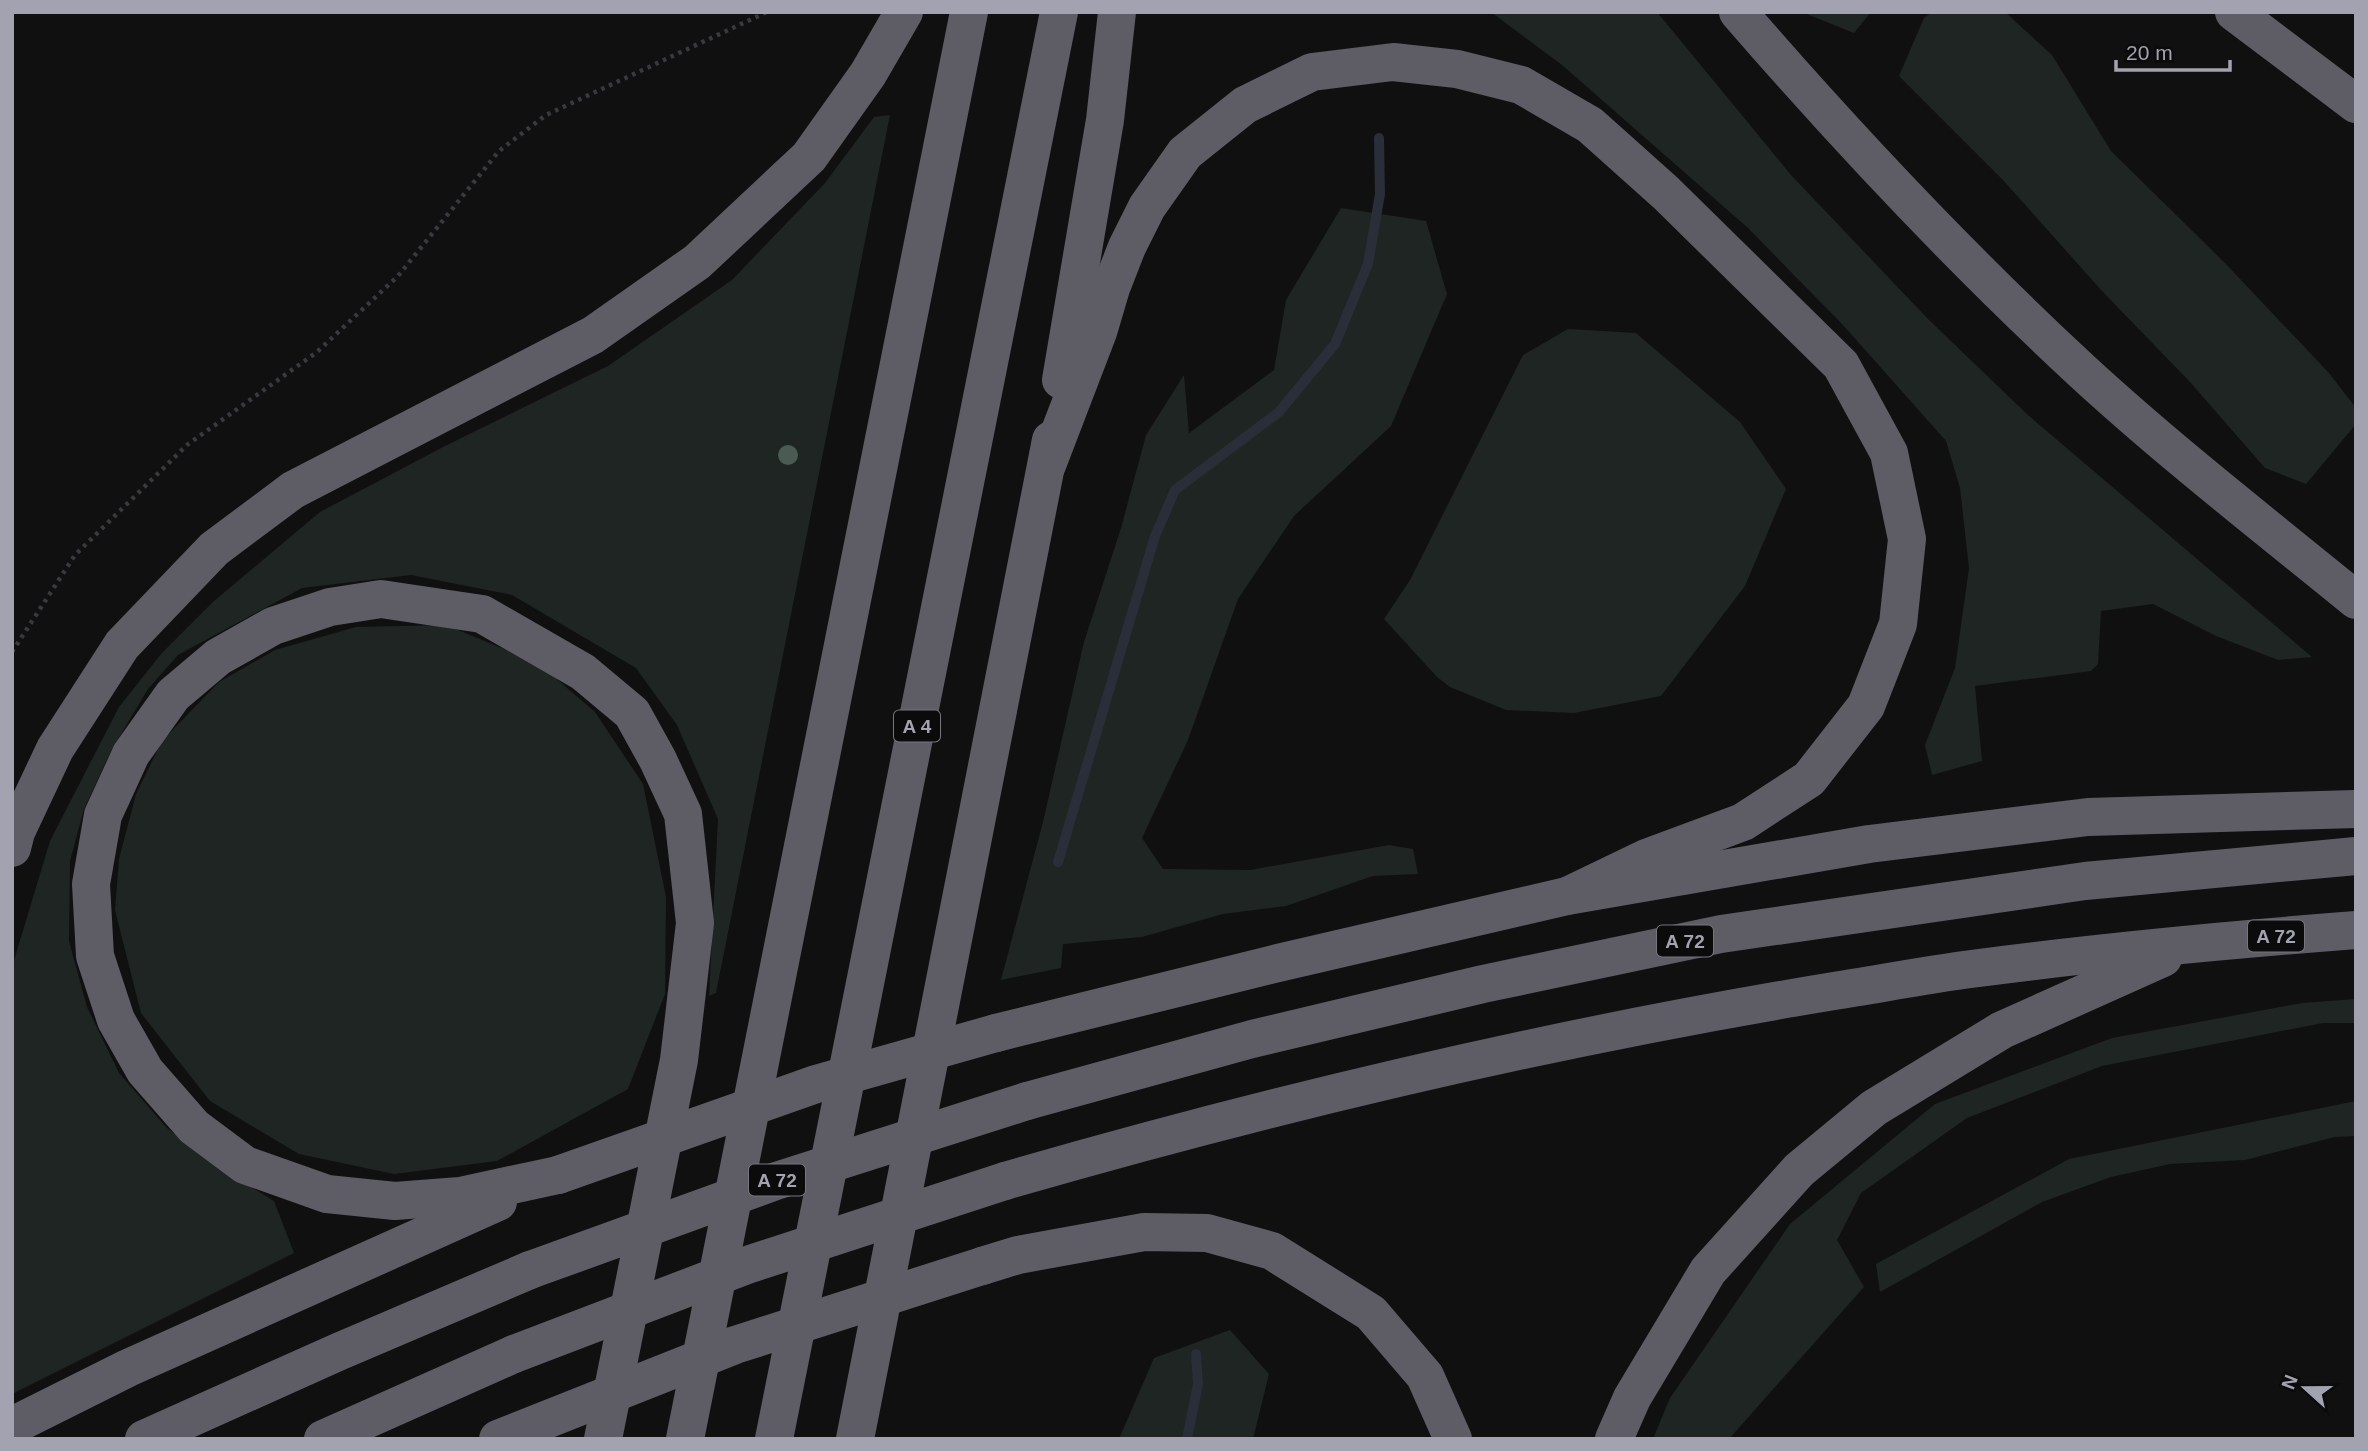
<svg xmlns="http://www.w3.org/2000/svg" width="2368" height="1451" viewBox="0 0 2368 1451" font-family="Arial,sans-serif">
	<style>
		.green { fill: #1e2522 }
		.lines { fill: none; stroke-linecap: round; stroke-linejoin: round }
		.stream { stroke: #2a2e39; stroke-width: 10 }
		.path { stroke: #39393f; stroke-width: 4.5; stroke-dasharray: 3.5 5; stroke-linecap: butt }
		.highway { stroke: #5e5d66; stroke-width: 38 }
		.highway-bridge { stroke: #5e5d66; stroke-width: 38 }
		.tree { fill: #4a5c52 }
		.labels { text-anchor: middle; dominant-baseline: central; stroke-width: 5; stroke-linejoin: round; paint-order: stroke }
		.shield { fill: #0b0b0c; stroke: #757580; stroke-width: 2 }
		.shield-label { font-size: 19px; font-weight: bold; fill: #a2a2b1 }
	</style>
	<rect width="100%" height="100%" fill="#101011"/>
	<g class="green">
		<polygon points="1491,12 1657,12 1791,175 1928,319 2028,415 2312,657 2278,660 2216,636 2153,604 2101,611 2098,664 2091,671 1975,686 1982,761 1932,775 1925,745 1955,668 1969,568 1960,488 1946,441 1843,325 1748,228 1562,65"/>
		<polygon points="1807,12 1871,12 1854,33 1809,15"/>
		<polygon points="1932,12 2005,12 2052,55 2111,151 2225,263 2329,373 2356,408 2356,424 2306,484 2265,468 2190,382 2101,290 2003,180 1899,76 1924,18"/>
		<polygon points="890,115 716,993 709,996 718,819 677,725 636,668 512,595 411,575 302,588 178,655 148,689 112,749 84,809 70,861 69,941 87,1007 119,1073 167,1128 214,1164 274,1201 294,1253 12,1394 12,967 50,841 119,707 161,654 214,601 320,512 443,447 608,366 732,280 825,183 874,117"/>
		<polygon points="1341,208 1426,221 1447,294 1391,426 1294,516 1238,599 1188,740 1142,838 1163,869 1250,870 1389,845 1413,849 1418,874 1373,876 1286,906 1223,914 1142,937 1063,944 1061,968 1001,980 1043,822 1084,642 1121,528 1146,435 1184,375 1189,433 1274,370 1286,300"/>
		<polygon points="1568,329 1636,333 1740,422 1786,489 1745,586 1661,696 1574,713 1506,710 1450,687 1437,677 1384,619 1410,580 1523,355"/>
		<polygon points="446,625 538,663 595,712 643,784 666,897 665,994 628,1089 497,1161 394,1174 299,1154 210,1101 141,1013 115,910 119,859 136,794 162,741 219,682 275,650 356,627"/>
		<polygon points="2356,999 2356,1023 2323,1023 2102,1066 1967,1118 1861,1193 1837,1240 1864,1287 1729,1439 1653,1439 1670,1398 1790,1224 1935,1104 2112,1038 2302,1003"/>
		<polygon points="2356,1101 2356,1136 2335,1137 2245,1160 2170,1164 2111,1177 2042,1202 1880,1292 1876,1264 2069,1159"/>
		<polygon points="1230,1330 1269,1374 1253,1439 1119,1439 1154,1358"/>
	</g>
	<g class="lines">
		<g class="stream">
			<polyline points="1058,862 1155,536 1175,490 1279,412 1335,344 1368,264 1380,194 1379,138"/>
			<polyline points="1187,1439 1198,1384 1196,1354"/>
		</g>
		<polyline class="path" points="12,652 75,555 187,445 317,352 398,276 499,151 546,115 767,12"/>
		<g class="highway">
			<path d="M1738 12C1847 138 1961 259 2083 372 2170 452 2264 525 2356 600"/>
			<polyline points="2234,12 2356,104"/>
			<polyline points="1061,380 1105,120 1117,12"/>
			<polyline points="1047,465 1098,332 1111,288 1127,247 1147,207 1185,153 1245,105 1312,72 1393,62 1457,69 1521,85 1590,125 1666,193 1841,365 1889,453 1907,539 1898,624 1866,706 1809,779 1743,822 1646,858 1567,896"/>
			<polyline points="12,848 16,832 55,749 122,645 214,549 293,490 593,335 697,262 809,157 868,74 904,12"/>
			<polyline points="996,1033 1278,963 1567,896 1869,844 2088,817 2356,809"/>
			<polyline points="1027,1101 1252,1039 1483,984 1721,934 2085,881 2356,856"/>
			<polyline points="558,1175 460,1196 395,1201 327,1194 245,1165 194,1127 145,1071 116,1020 95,956 91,884 103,815 131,754 173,695 218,657 273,626 330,607 381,599 482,614 583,672 632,713 658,760 683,814 695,923 679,1060 603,1439"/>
			<path d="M1005 1181C1278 1102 1554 1037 1834 991 1879 984 1925 975 1971 969 2099 952 2227 940 2356 930"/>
			<polyline points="982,1266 1018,1255 1144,1232 1207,1233 1272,1251 1371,1313 1425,1376 1453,1439"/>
			<polyline points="12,1426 128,1368 498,1202"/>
			<polyline points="144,1439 338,1352 530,1270"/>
			<polyline points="323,1439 514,1354"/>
			<polyline points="685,1439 969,12"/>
			<polyline points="774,1439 1059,12"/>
			<polyline points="855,1439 1051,440"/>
			<polyline points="1614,1439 1632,1398 1708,1271 1799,1170 1874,1108 2002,1030 2163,958"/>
		</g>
		<g class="highway-bridge">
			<polyline points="558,1175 816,1084 996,1033"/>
			<polyline points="530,1270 776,1181 1027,1101"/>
			<polyline points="514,1354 747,1265 1005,1181"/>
			<polyline points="498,1439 735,1345 982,1266"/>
		</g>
	</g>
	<circle class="tree" cx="788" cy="455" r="10"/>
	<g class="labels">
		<g class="shield">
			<rect x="894" y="710.5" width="46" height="31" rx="5"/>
			<rect x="2248" y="920.5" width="56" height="31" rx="5"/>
			<rect x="1657" y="925.5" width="56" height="31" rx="5"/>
			<rect x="749" y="1164.5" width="56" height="31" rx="5"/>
		</g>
		<g class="shield-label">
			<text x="917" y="726">A 4</text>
			<text x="2276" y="936">A 72</text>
			<text x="1685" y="941">A 72</text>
			<text x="777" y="1180">A 72</text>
		</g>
	</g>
	<rect width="2368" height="1451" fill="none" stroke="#a2a2b1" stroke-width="28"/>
	<g transform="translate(2305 1388) rotate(291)" stroke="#0b0b0c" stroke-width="5" paint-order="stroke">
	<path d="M0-5L12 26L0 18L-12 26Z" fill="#a2a2b1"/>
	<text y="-10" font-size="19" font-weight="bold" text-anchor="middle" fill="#a2a2b1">N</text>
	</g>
	<path d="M2116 60v10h114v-10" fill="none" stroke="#a2a2b1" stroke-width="3.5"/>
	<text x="2126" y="60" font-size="21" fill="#a2a2b1" stroke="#0b0b0c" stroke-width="5" paint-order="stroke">20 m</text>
</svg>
